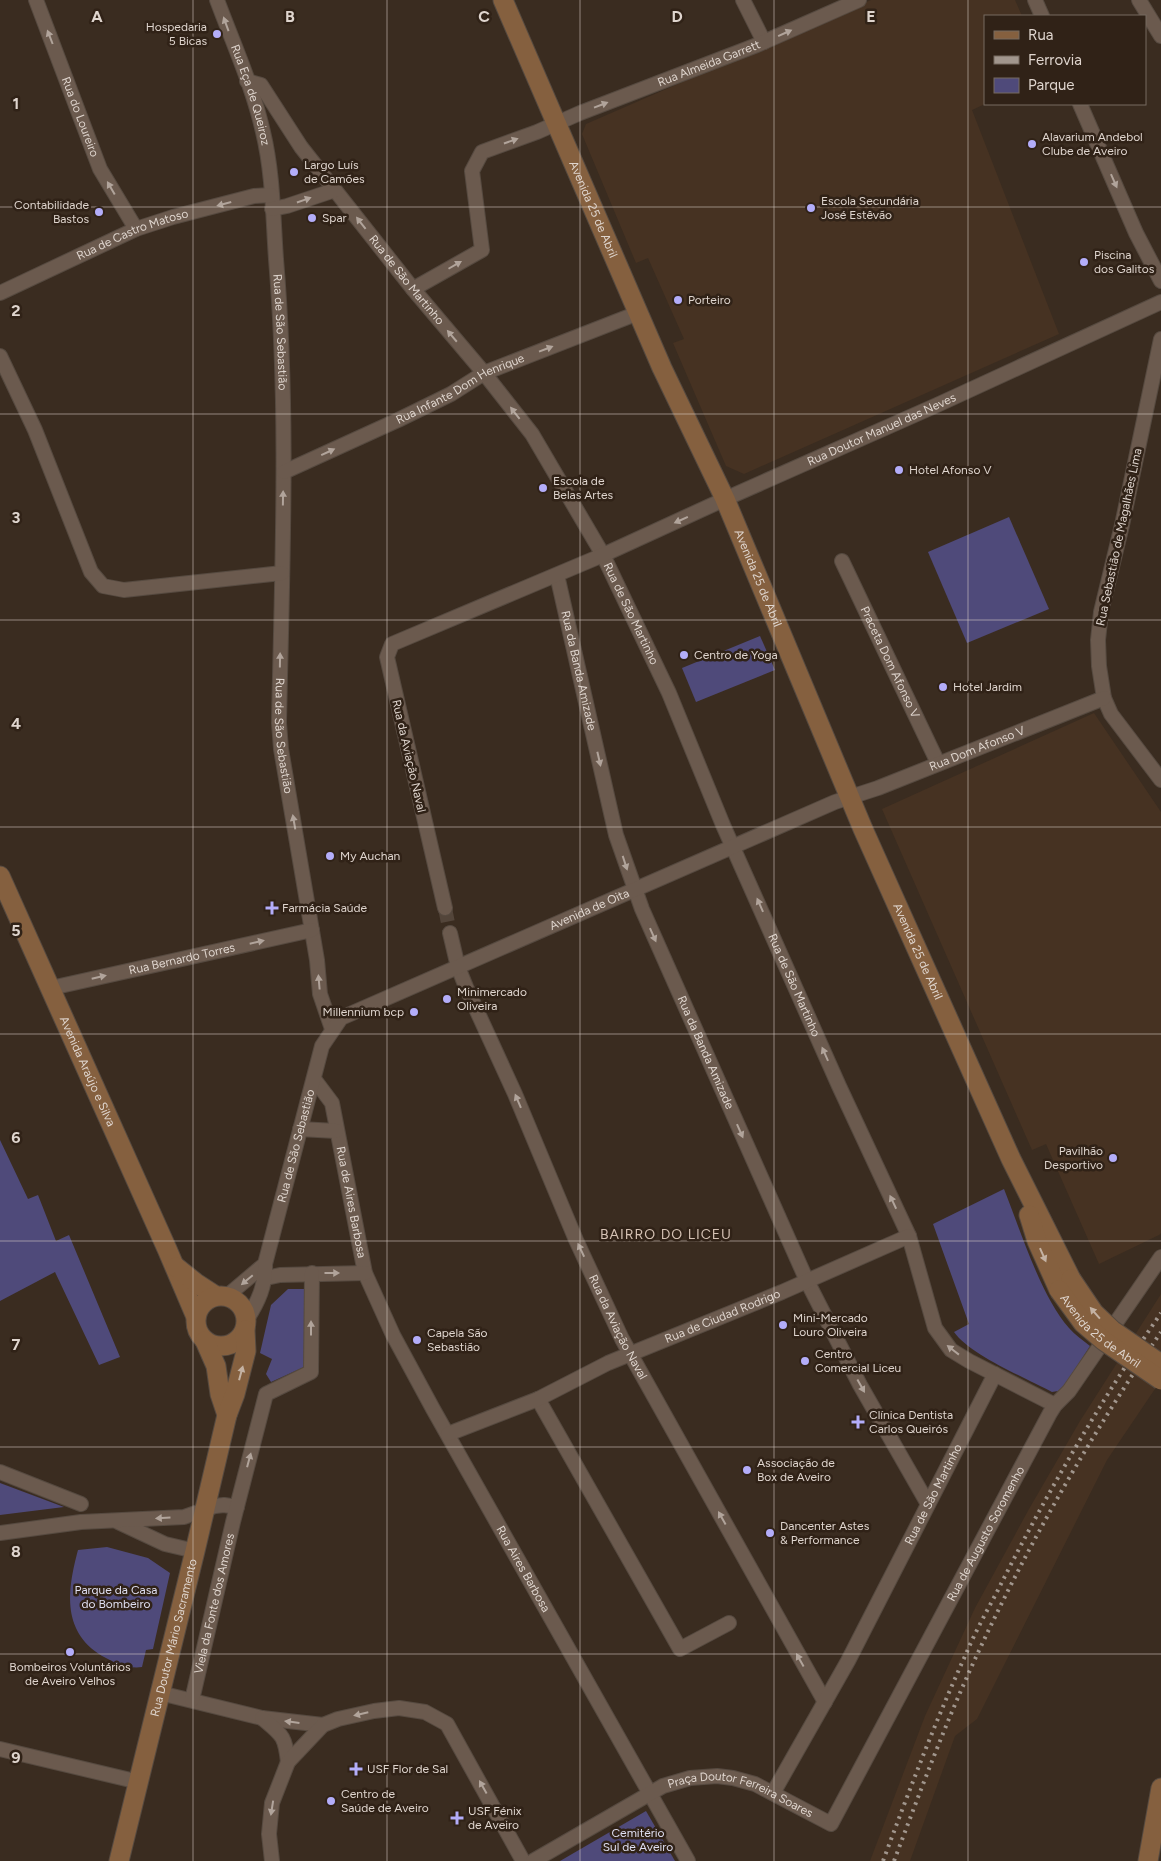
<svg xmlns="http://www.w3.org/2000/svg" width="1161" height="1861" viewBox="0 0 1161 1861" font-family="Figtree,sans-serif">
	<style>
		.built { fill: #463222 }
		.green { fill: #4f4a7a }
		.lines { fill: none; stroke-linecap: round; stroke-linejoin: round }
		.street-tunnel { stroke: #53453a; stroke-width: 14; stroke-dasharray: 14 7; stroke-linecap: butt }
		.street-casing { stroke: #564a40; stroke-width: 16 }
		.secondary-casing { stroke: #564a40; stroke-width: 21 }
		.street { stroke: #6b5a4e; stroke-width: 14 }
		.secondary { stroke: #85603f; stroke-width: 19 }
		.rail { stroke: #a1968d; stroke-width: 4; stroke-dasharray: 2.5 5; stroke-linecap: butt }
		.secondary-bridge-casing { stroke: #564a40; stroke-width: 21; stroke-linecap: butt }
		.secondary-bridge { stroke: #85603f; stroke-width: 19 }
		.oneway { fill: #b1a49b }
		.oneway2 { fill: #c4b2a3 }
		.grid { fill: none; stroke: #dfd5ce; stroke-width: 1; stroke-opacity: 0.55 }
		.poi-dot { fill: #b3adf9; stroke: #302217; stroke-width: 2 }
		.labels { text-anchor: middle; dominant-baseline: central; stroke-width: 5; stroke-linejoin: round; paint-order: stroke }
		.poi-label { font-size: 12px; fill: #dfd5ce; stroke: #302217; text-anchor: start }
		.street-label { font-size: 12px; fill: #dfd5ce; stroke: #302217 }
		.park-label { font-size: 12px; fill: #dfdff1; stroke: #302217 }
		.neighbourhood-label { font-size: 14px; letter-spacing: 1px; fill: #d4c1b3; stroke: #302217 }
		.grid-label { font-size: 16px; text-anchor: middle; font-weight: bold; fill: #dfd5ce; stroke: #302217; stroke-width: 5; stroke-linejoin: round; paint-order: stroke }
	</style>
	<rect width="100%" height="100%" fill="#3a2c20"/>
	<g class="built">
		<polygon points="871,0 1015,0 1022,16 985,16 985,104 972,110 1059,334 744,474 726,466 673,343 684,339 648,258 636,263 582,134 586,124"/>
		<polygon points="1094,713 1161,812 1161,1233 1159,1235 1099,1264 1046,1144 1032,1150 882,809"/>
		<polygon points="1161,1294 1161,1380 1107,1460 977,1719 955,1736 910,1861 870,1861 925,1716 975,1608 1029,1509 1080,1421"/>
	</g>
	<g class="green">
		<polygon points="1009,517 1049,609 967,643 928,552"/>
		<polygon points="760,636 775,670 696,702 682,668"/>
		<polygon points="0,1140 28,1199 38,1195 56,1241 69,1235 120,1357 99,1365 55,1272 0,1301"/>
		<path d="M1004 1189C1020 1229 1041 1297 1069 1328 1075 1335 1083 1340 1090 1346L1063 1388 1058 1391 1052 1392C1026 1378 970 1355 954 1332L969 1324 933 1224Z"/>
		<polygon points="288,1289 306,1289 304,1367 271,1382 266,1374 272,1359 260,1353 271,1305"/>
		<polygon points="0,1483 64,1507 0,1515"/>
		<path d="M107 1547 148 1558 170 1573 153 1649 146 1650 142 1667C130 1669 116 1664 106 1658 61 1634 67 1591 78 1550Z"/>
		<polygon points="646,1811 675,1861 560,1861"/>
	</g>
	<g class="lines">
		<polyline class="street-tunnel" points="445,908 450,933"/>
		<g class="street-casing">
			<g id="street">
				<path id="s1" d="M36 0 100 169 136 229"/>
				<path id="s2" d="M217 0C233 43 253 87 263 132 273 173 273 217 276 259 289 414 282 569 279 723L281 749 317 960 320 994 332 1029"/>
				<polyline points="743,0 764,42"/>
				<polyline points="1035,0 1042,16"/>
				<polyline points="1139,0 1161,36"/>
				<path id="s3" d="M247 81 261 85 301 147 413 289 484 373 532 434 603 555 669 693 723 825 839 1086 909 1236 935 1328 951 1350 969 1361 1055 1405"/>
				<polyline points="1080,104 1136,233 1161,281"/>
				<polyline points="272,209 287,206 335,190"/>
				<path id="s4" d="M413 289 482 250 472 171 482 152 537 132 580 113 757 45 859 0"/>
				<path id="s5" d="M0 293 136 229 173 217 254 196 271 195"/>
				<polyline points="1161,339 1122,525 1101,612 1098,640 1099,666 1104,698 1111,714 1161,780"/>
				<polyline points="0,356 35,430 91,572 103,586 124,590 282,573"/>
				<path id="s6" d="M284 472 398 420 451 394 484 373 638 313"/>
				<path id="s7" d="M842 561 938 763"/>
				<path id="s8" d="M557 575 616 835 642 909 807 1281 860 1385 928 1504"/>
				<path id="s9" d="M445 908 387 657 392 644 603 555 725 499 937 405 1161 302"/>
				<path id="s10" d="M450 933 458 967 466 987 515 1094 576 1240 622 1339 825 1702"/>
				<path id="s11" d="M51 988 312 930"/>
				<path id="s12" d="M314 1079 332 1103 365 1273 393 1335 433 1409 688 1861"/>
				<polyline points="300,1129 336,1131"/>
				<polyline points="266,1278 280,1275 365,1273"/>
				<polyline points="227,1296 265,1264"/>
				<path id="s13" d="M247 1319C258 1302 266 1285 265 1264L322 1046 341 1018 835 802 878 788 1104 698"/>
				<polyline points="538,1399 680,1649 729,1623"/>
				<path id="s14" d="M448 1434 538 1399 608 1363 782 1292 909 1236"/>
				<polyline points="0,1472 81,1504"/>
				<polyline points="118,1522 165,1544 195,1551"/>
				<polyline points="0,1533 81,1522 184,1517 215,1506 224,1505 237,1507"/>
				<polyline points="160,1693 262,1718 323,1725"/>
				<path id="s15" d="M192 1700 233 1522 266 1394 311 1372 312 1273"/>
				<path d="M262 1718C282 1735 285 1735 288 1762"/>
				<polyline points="0,1749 139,1782"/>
				<path id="s16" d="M773 1793 848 1661 995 1374"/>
				<polyline points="272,1861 269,1834 272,1803 288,1762 323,1725 338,1719 374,1711 399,1708 425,1712 447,1724 523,1861"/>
				<path id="s17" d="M533 1861 663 1786 690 1778 717 1776 733 1778 755 1784 831 1824 1050 1413 1055 1405 1069 1391 1161 1257"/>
			</g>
		</g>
		<g class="secondary-casing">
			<g id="secondary">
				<path id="s18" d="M503 0 662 368 725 499 863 829 1011 1159 1071 1279"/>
				<path id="s19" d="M0 876 167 1249 196 1317"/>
				<polyline points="1029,1215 1037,1241 1059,1290"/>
				<polyline points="176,1267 196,1283 216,1296"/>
				<circle cx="221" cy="1321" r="25"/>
				<polyline points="205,1341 216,1366 220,1394 227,1415"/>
				<path id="s20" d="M119 1861 195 1551 227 1415 235 1394 246 1351 245 1330"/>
				<polyline points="1148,1861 1161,1788"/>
			</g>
		</g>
		<use href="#street" class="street"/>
		<use href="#secondary" class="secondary"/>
		<g class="rail">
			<path d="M883 1861C909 1791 935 1722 966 1654 975 1632 987 1611 998 1590 1046 1494 1100 1402 1161 1313"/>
			<path d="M894 1861C920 1792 945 1724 976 1657 1028 1544 1091 1435 1161 1332"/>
		</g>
		<g class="secondary-bridge-casing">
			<g id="secondary-bridge">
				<polyline points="1071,1279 1094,1313 1112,1330 1161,1364"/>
				<path id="s21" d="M1059 1290 1083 1323 1104 1341 1161 1380"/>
			</g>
		</g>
		<use href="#secondary-bridge" class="secondary-bridge"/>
	</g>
	<defs><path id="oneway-solid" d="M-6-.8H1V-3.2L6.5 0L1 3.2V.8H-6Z" transform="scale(1.25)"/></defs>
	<g class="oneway">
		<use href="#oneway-solid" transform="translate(226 24) rotate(-110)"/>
		<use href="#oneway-solid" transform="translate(785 33) rotate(-24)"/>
		<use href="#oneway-solid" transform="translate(50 37) rotate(-111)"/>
		<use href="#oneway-solid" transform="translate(601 105) rotate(-21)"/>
		<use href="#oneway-solid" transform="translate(511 141) rotate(-19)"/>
		<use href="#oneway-solid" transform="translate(1114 181) rotate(66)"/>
		<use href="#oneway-solid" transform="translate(111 188) rotate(-120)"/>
		<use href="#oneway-solid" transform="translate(304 200) rotate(-19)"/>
		<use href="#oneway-solid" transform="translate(224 204) rotate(165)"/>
		<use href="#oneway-solid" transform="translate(361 223) rotate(-128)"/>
		<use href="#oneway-solid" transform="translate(455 265) rotate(-30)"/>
		<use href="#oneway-solid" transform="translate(452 336) rotate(-130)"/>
		<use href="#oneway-solid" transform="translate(546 349) rotate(-21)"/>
		<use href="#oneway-solid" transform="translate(515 413) rotate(-128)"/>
		<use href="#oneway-solid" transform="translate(328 452) rotate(-25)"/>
		<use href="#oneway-solid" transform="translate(283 498) rotate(-89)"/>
		<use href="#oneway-solid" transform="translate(681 520) rotate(156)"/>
		<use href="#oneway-solid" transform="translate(280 660) rotate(-89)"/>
		<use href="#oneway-solid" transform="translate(599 759) rotate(77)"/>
		<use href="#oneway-solid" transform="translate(294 822) rotate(-100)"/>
		<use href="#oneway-solid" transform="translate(625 863) rotate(72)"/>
		<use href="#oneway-solid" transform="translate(760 905) rotate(-114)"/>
		<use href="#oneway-solid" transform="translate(653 935) rotate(66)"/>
		<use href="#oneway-solid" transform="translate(257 942) rotate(-13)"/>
		<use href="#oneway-solid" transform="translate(99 977) rotate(-13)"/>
		<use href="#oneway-solid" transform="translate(319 982) rotate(-95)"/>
		<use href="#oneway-solid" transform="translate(825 1054) rotate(-114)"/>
		<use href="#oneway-solid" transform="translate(518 1101) rotate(-113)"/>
		<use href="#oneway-solid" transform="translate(740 1131) rotate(66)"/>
		<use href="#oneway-solid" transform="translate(893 1202) rotate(-115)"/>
		<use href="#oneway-solid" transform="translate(581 1250) rotate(-115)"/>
		<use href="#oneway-solid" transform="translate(332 1273)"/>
		<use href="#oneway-solid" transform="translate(247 1280) rotate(140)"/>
		<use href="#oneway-solid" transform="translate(311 1328) rotate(-90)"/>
		<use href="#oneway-solid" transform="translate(953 1350) rotate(-142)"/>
		<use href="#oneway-solid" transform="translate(861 1386) rotate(61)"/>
		<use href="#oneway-solid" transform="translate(249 1460) rotate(-75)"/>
		<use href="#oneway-solid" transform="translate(163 1518) rotate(177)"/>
		<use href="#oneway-solid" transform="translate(722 1518) rotate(-119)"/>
		<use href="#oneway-solid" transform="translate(800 1660) rotate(-119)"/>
		<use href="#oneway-solid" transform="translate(361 1714) rotate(167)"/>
		<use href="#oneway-solid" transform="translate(292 1722) rotate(-173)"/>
		<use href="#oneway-solid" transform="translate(483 1787) rotate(-119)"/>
		<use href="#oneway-solid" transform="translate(272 1808) rotate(99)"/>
	</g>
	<g class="oneway2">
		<use href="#oneway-solid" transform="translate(1043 1255) rotate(66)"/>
		<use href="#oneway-solid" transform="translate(1095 1313) rotate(-131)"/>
		<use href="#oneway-solid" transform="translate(241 1373) rotate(-75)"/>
	</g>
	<path class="grid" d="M193 0V1861M387 0V1861M580 0V1861M774 0V1861M968 0V1861M0 207H1161M0 414H1161M0 620H1161M0 827H1161M0 1034H1161M0 1241H1161M0 1447H1161M0 1654H1161"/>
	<g class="poi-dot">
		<circle cx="217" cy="34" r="5"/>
		<circle cx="1032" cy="144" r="5"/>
		<circle cx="294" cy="172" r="5"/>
		<circle cx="811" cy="208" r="5"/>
		<circle cx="99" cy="212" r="5"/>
		<circle cx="312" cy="218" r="5"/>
		<circle cx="1084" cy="262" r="5"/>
		<circle cx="678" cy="300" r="5"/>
		<circle cx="899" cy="470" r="5"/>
		<circle cx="543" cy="488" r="5"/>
		<circle cx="684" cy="655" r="5"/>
		<circle cx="943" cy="687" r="5"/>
		<circle cx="330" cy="856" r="5"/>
		<path d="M269.5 900.5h5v5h5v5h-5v5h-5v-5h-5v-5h5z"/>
		<circle cx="447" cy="999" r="5"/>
		<circle cx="414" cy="1012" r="5"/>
		<circle cx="1113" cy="1158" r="5"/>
		<circle cx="783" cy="1325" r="5"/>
		<circle cx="417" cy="1340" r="5"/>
		<circle cx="805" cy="1361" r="5"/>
		<path d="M855.5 1414.5h5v5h5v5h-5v5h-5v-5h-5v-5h5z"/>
		<circle cx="747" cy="1470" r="5"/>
		<circle cx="770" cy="1533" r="5"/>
		<circle cx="70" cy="1652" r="5"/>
		<path d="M353.5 1761.5h5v5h5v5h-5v5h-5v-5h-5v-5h5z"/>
		<circle cx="331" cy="1801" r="5"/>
		<path d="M454.5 1810.5h5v5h5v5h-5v5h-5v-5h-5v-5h5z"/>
	</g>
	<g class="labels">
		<g class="poi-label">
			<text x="207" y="27" text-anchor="end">Hospedaria<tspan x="207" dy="14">5 Bicas</tspan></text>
			<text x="1042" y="137">Alavarium Andebol<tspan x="1042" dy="14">Clube de Aveiro</tspan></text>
			<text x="304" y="165">Largo Luís<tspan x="304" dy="14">de Camões</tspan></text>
			<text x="821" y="201">Escola Secundária<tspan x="821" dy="14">José Estêvão</tspan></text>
			<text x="89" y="205" text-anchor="end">Contabilidade<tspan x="89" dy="14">Bastos</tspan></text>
			<text x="322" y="218">Spar</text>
			<text x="1094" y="255">Piscina<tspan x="1094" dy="14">dos Galitos</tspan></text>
			<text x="688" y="300">Porteiro</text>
			<text x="909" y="470">Hotel Afonso V</text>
			<text x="553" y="481">Escola de<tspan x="553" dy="14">Belas Artes</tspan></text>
			<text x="694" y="655">Centro de Yoga</text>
			<text x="953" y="687">Hotel Jardim</text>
			<text x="340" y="856">My Auchan</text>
			<text x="282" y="908">Farmácia Saúde</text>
			<text x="457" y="992">Minimercado<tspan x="457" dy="14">Oliveira</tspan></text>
			<text x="404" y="1012" text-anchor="end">Millennium bcp</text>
			<text x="1103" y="1151" text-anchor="end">Pavilhão<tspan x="1103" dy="14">Desportivo</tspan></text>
			<text x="793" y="1318">Mini-Mercado<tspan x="793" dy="14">Louro Oliveira</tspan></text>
			<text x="427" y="1333">Capela São<tspan x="427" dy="14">Sebastião</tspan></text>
			<text x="815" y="1354">Centro<tspan x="815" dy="14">Comercial Liceu</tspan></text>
			<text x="869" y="1415">Clínica Dentista<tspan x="869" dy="14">Carlos Queirós</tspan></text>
			<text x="757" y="1463">Associação de<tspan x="757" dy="14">Box de Aveiro</tspan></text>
			<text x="780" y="1526">Dancenter Astes<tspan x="780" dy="14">&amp; Performance</tspan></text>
			<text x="70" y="1667" text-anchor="middle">Bombeiros Voluntários<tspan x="70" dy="14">de Aveiro Velhos</tspan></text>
			<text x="367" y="1769">USF Flor de Sal</text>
			<text x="341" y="1794">Centro de<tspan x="341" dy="14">Saúde de Aveiro</tspan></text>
			<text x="468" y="1811">USF Fénix<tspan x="468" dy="14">de Aveiro</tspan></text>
		</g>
		<g class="street-label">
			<text stroke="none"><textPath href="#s4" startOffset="424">Rua Almeida Garrett</textPath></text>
			<text stroke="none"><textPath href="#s2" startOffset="101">Rua Eça de Queiroz</textPath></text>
			<text stroke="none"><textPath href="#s1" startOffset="125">Rua do Loureiro</textPath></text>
			<text stroke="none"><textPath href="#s18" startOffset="228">Avenida 25 de Abril</textPath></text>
			<text stroke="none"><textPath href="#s5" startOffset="145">Rua de Castro Matoso</textPath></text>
			<text stroke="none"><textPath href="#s3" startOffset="258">Rua de São Martinho</textPath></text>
			<text stroke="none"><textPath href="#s2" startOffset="341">Rua de São Sebastião</textPath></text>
			<text stroke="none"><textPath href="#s6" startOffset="195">Rua Infante Dom Henrique</textPath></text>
			<text stroke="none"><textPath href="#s9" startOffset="806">Rua Doutor Manuel das Neves</textPath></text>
			<text transform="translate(1119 537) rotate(-78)">Rua Sebastião de Magalhães Lima</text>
			<text stroke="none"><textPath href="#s18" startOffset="632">Avenida 25 de Abril</textPath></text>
			<text stroke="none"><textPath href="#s3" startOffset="662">Rua de São Martinho</textPath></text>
			<text stroke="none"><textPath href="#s7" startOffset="112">Praceta Dom Afonso V</textPath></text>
			<text stroke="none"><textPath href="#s8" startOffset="98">Rua da Banda Amizade</textPath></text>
			<text stroke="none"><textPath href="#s2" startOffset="745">Rua de São Sebastião</textPath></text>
			<text stroke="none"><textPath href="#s13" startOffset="1009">Rua Dom Afonso V</textPath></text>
			<text transform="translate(409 756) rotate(77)">Rua da Aviação Naval</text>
			<text stroke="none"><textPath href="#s13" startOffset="589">Avenida de Oita</textPath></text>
			<text stroke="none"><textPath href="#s18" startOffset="1038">Avenida 25 de Abril</textPath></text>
			<text stroke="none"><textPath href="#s11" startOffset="134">Rua Bernardo Torres</textPath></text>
			<text stroke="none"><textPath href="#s3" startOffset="1068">Rua de São Martinho</textPath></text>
			<text stroke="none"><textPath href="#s8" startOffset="502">Rua da Banda Amizade</textPath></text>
			<text stroke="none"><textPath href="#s19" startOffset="214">Avenida Araújo e Silva</textPath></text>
			<text stroke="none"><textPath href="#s13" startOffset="181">Rua de São Sebastião</textPath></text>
			<text stroke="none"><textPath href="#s12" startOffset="131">Rua de Aires Barbosa</textPath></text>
			<text stroke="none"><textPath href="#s14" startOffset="299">Rua de Ciudad Rodrigo</textPath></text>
			<text stroke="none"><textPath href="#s10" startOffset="429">Rua da Aviação Naval</textPath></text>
			<text stroke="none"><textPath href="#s21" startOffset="59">Avenida 25 de Abril</textPath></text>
			<text stroke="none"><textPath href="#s16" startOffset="339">Rua de São Martinho</textPath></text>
			<text stroke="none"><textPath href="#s17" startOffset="659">Rua de Augusto Soromenho</textPath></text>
			<text stroke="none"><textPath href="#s12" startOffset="539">Rua Aires Barbosa</textPath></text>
			<text stroke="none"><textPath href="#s15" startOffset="99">Viela da Fonte dos Amores</textPath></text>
			<text stroke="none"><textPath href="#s20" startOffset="230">Rua Doutor Mário Sacramento</textPath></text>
			<text stroke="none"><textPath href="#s17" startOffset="232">Praça Doutor Ferreira Soares</textPath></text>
		</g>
		<g class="park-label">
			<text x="116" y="1590">Parque da Casa<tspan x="116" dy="14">do Bombeiro</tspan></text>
			<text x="638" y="1833">Cemitério<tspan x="638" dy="14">Sul de Aveiro</tspan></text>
		</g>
		<g class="neighbourhood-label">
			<text x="666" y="1234">BAIRRO DO LICEU</text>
		</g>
	</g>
	<g class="grid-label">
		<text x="97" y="22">A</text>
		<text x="290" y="22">B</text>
		<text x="484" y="22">C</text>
		<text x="677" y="22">D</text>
		<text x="871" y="22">E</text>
		<text x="16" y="109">1</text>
		<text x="16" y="316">2</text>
		<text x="16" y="523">3</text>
		<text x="16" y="729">4</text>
		<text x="16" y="936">5</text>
		<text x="16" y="1143">6</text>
		<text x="16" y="1350">7</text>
		<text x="16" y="1557">8</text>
		<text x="16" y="1763">9</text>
	</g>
	<rect x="984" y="15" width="162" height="90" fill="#302217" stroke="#766a60"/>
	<rect x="994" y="31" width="25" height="8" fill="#85603f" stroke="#766a60"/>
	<text x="1028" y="40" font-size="15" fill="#dfd5ce">Rua</text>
	<rect x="994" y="56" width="25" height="8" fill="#a1968d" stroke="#766a60"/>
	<text x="1028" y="65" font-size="15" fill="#dfd5ce">Ferrovia</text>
	<rect x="994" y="78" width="25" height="15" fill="#4f4a7a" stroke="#766a60"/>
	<text x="1028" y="90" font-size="15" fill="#dfd5ce">Parque</text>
</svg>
